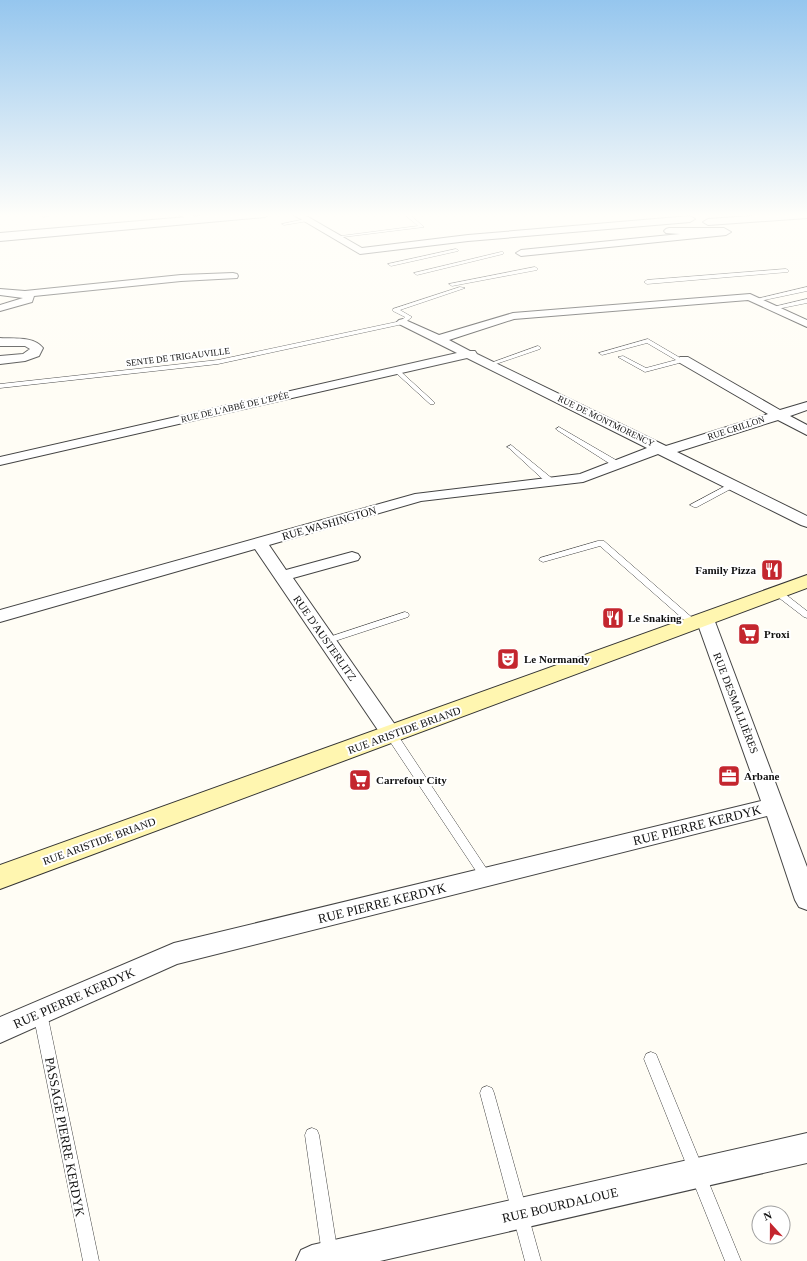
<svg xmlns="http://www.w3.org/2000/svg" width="807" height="1261" viewBox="0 0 807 1261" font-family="'Times New Roman',serif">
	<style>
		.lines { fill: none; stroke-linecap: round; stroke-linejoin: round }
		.service-casing { stroke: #444; stroke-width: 1 }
		.minor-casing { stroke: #444; stroke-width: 2 }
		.tertiary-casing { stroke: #444; stroke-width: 2 }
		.secondary-casing { stroke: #333; stroke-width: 2 }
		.service { fill: #fff; fill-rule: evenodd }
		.minor { fill: #fff; fill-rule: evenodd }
		.tertiary { fill: #fff; fill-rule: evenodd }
		.secondary { fill: #fff6b0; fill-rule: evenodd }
		.labels { text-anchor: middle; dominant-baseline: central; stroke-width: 4; stroke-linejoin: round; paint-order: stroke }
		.far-street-label { font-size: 9px; fill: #111; stroke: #fff }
		.street-label { font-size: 11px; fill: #111; stroke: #fff }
		.poi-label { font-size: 11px; font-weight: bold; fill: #111; stroke: #fff; text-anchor: start }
		.near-street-label { font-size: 13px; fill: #111; stroke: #fff }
	</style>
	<rect width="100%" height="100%" fill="#fffdf5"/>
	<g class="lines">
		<g class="service-casing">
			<g id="service">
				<polygon points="55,214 44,217 42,216 45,214"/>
				<polygon points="404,214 409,214 424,227 335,238 333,237 418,226"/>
				<polygon points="306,219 308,221 284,225 282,224"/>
				<polygon points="456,249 458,250 458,251 391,266 388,264"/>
				<polygon points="501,252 503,252 503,254 417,275 414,273"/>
				<polygon points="535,267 538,269 537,270 452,286 449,284"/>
				<polygon points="786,269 788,270 788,272 647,284 644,282 647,280"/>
				<polygon points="460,287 465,288 400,310 412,317 403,324 218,364 0,388 0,384 218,360 401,321 405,317 393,311 393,309"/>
				<polygon points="807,287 807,291 755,302 752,300"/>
				<polygon points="807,299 807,303 772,310 769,308"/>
				<polygon points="648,339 682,359 687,360 683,362 645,372 618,357 623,356 646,368 676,360 647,343 602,355 599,353"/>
				<polygon points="538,346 540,347 540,349 493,365 488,364"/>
				<polygon points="395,370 399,370 434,402 434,404 430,404 395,372"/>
				<polygon points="559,427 621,463 622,465 618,467 615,467 557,430 556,429"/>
				<polygon points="511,445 554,480 554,484 548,484 509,448 507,447"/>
				<polygon points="731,483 734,483 738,485 697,507 694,507 690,505"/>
				<polygon points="598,541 604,541 696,621 697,623 696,625 690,625 600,546 543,562 539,560 540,558"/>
				<polygon points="777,589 780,590 807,611 807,618 804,617 774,594 773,592"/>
				<polygon points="405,612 408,613 409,615 408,617 329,643 326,644 321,641 323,639"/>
				<polygon points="391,730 395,731 490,874 492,877 490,880 486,882 482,880 387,737 386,734 387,731"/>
				<polygon points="40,1007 45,1009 47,1013 99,1261 83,1261 33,1013 35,1009"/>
				<polygon points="651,1052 656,1054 741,1261 725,1261 644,1059 646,1054"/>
				<polygon points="487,1086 492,1088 494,1093 541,1261 525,1261 480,1093 482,1088"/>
				<polygon points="312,1128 317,1130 319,1135 339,1261 323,1261 305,1135 307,1130"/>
			</g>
		</g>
		<g class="minor-casing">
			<g id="minor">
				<polygon points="178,214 190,214 199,220 194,223"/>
				<polygon points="292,214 303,214 362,248 468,235 690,216 695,219 690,222 468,241 360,254"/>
				<polygon points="777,214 807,214 807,218 708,225 703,222 708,219"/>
				<polygon points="669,228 724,228 731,232 726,235 521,256 516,253 521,250 680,234 666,233 664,231 666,229"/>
				<polygon points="233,273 237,274 238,276 237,278 181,281 34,296 32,302 0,311 0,305 23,298 0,295 0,289 25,291 181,275"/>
				<polygon points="750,294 807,320 807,327 748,300 514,319 449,340 470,351 475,351 477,354 666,446 768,414 680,363 678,360 680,357 688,357 780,410 807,402 807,410 790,416 807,425 807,435 778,420 677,452 807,516 807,527 801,525 658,454 583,482 421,501 269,545 286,570 352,552 358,554 360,557 358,560 293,578 398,729 401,734 398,739 391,741 384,739 255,549 0,622 0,610 415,494 580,474 647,448 467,358 0,465 0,457 457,353 399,324 397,322 399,320 403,319 439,335 513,313"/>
				<path d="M0 338C13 339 34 336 43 348L39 356 25 361 0 364V356L23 354 30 349 25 346H0Z"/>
				<polygon points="705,613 711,615 714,619 807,867 807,910 799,907 795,900 767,816 177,964 0,1043 0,1017 174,943 761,801 696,619 699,615"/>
				<polygon points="807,1133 807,1163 380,1261 296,1261 301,1250 312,1245"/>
			</g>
		</g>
		<g class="tertiary-casing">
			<polygon id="tertiary" points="222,214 270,214 265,217 0,241 0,233"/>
		</g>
		<g class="secondary-casing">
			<polygon id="secondary" points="807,575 807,588 0,889 0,865"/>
		</g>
		<use href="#service" class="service"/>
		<use href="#minor" class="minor"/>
		<use href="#tertiary" class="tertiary"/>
		<use href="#secondary" class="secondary"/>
	</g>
	<linearGradient id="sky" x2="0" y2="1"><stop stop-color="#95c6ee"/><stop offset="0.55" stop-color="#fffefa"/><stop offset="1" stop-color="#fffefa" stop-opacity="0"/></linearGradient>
	<rect width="807" height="391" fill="url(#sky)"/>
	<defs>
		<g id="restaurant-square" transform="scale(1.15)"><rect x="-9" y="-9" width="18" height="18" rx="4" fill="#c4262e" stroke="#fff"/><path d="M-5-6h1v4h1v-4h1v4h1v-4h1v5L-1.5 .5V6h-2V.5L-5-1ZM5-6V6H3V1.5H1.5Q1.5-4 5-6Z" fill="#fff"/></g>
		<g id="supermarket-square" transform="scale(1.15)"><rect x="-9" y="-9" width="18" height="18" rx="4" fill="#c4262e" stroke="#fff"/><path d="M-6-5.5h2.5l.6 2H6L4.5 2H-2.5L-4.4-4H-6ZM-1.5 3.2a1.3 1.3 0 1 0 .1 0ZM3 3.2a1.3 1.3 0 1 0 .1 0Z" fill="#fff"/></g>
		<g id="theatre-square" transform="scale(1.15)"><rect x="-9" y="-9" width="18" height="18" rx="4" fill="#c4262e" stroke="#fff"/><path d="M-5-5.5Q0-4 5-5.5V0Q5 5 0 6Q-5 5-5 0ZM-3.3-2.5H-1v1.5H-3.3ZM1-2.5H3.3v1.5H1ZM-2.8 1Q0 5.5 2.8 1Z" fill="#fff"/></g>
		<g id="office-square" transform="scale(1.15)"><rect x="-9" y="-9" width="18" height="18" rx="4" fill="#c4262e" stroke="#fff"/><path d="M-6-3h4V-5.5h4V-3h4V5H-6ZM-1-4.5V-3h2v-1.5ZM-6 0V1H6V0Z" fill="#fff"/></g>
	</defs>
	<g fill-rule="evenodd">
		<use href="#restaurant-square" x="772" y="570"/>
		<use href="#restaurant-square" x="613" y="618"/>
		<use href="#supermarket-square" x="749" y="634"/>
		<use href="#theatre-square" x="508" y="659"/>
		<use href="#office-square" x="729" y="776"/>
		<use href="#supermarket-square" x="360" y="780"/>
	</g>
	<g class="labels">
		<g class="far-street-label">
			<text transform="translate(178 357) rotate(-7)">SENTE DE TRIGAUVILLE</text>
			<text transform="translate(235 407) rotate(-13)">RUE DE L'ABBÉ DE L'EPÉE</text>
			<text transform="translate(606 421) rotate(26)">RUE DE MONTMORENCY</text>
			<text transform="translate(736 428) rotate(-18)">RUE CRILLON</text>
		</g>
		<g class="street-label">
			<text transform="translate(329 523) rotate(-16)">RUE WASHINGTON</text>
			<text transform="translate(325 638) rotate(55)">RUE D'AUSTERLITZ</text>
			<text transform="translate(736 703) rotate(69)">RUE DESMALLIÈRES</text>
			<text transform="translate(404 730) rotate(-20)">RUE ARISTIDE BRIAND</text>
			<text transform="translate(99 841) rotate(-20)">RUE ARISTIDE BRIAND</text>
		</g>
		<g class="poi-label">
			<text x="756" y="570" text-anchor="end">Family Pizza</text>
			<text x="628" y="618">Le Snaking</text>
			<text x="764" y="634">Proxi</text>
			<text x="524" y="659">Le Normandy</text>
			<text x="744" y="776">Arbane</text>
			<text x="376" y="780">Carrefour City</text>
		</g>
		<g class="near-street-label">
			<text transform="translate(697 825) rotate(-14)">RUE PIERRE KERDYK</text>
			<text transform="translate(382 903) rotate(-14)">RUE PIERRE KERDYK</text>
			<text transform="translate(74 998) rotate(-24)">RUE PIERRE KERDYK</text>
			<text transform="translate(65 1137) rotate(79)">PASSAGE PIERRE KERDYK</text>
			<text transform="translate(560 1205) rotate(-13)">RUE BOURDALOUE</text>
		</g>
	</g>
	<g transform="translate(771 1225) rotate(339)"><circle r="19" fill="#ffffff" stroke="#a0a0a0"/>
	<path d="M0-3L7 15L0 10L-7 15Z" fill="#c4262e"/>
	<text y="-6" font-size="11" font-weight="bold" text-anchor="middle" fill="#111111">N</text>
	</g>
</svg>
